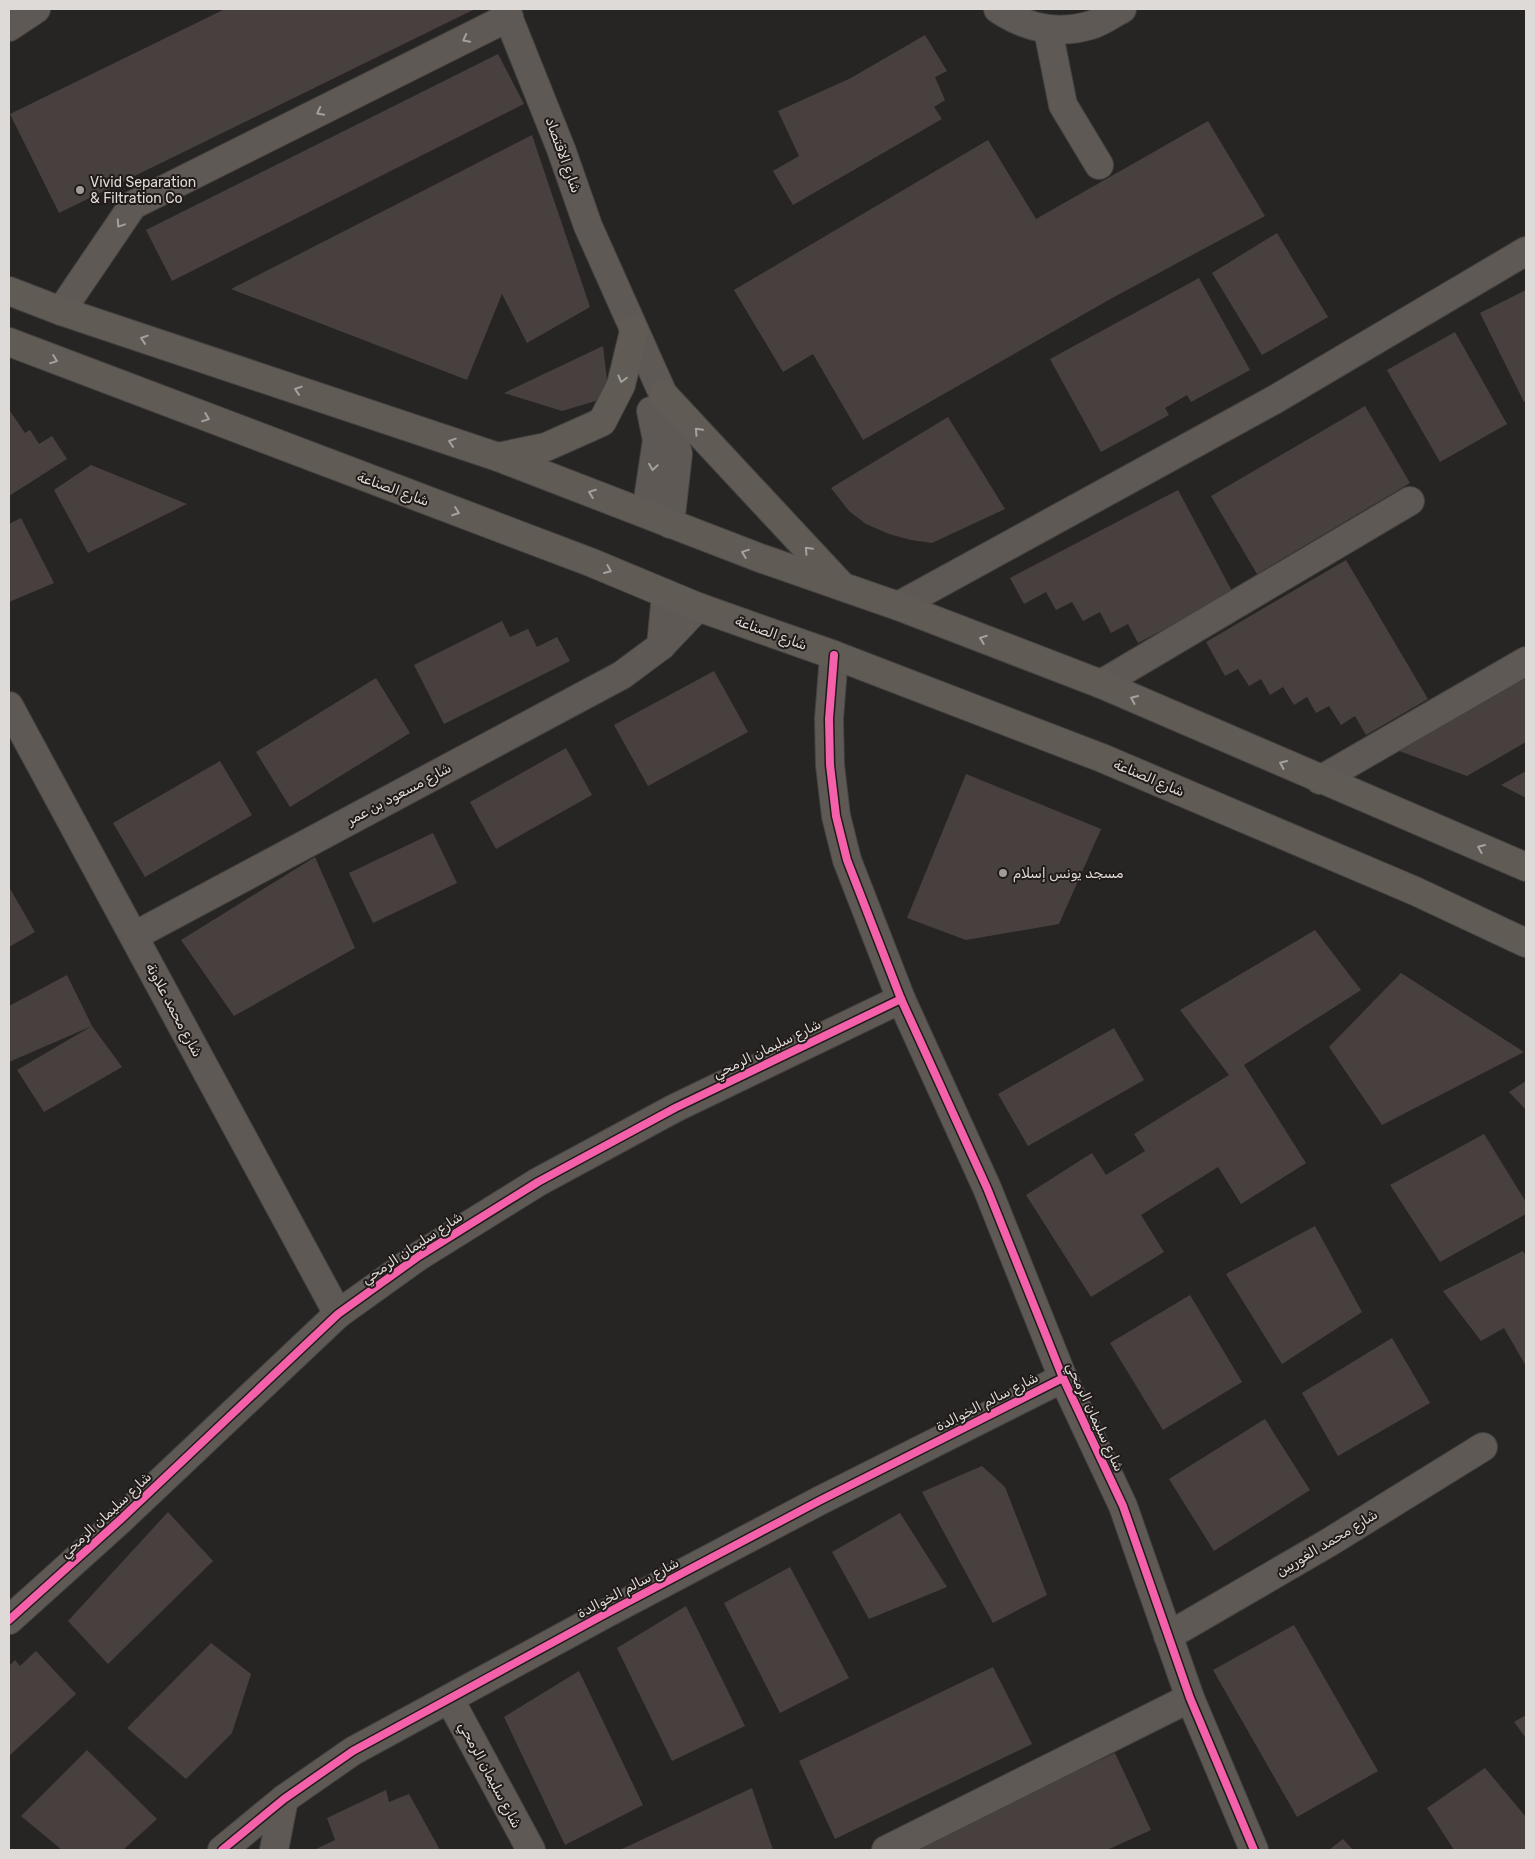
<svg xmlns="http://www.w3.org/2000/svg" width="1535" height="1859" viewBox="0 0 1535 1859" font-family="Rubik,Cairo,sans-serif">
	<style>
		.building { fill: #48403e }
		.lines { fill: none; stroke-linecap: round; stroke-linejoin: round }
		.minor-casing { stroke: #434241; stroke-width: 30 }
		.major-casing { stroke: #434241; stroke-width: 30 }
		.minor { stroke: #5e5955; stroke-width: 28 }
		.major { stroke: #605b55; stroke-width: 28 }
		.cycleway-casing { stroke: #201a18; stroke-width: 11 }
		.cycleway { stroke: #f560ab; stroke-width: 8 }
		.oneway { stroke: #a4a09d }
		.oneway2 { stroke: #a5a19d }
		.poi-dot { fill: #9e9b99; stroke: #201a18; stroke-width: 2 }
		.labels { text-anchor: middle; dominant-baseline: central; stroke-width: 4; stroke-linejoin: round; paint-order: stroke }
		.street-label { font-size: 14px; fill: #dedad8; stroke: #201a18 }
		.poi-label { font-size: 14px; fill: #dedad8; stroke: #201a18; text-anchor: start }
	</style>
	<rect width="100%" height="100%" fill="#272523"/>
	<g class="building">
		<polygon points="225,9 475,9 59,213 10,114"/>
		<polygon points="925,35 947,71 935,77 945,100 934,107 942,119 793,205 773,171 799,156 778,111 851,78"/>
		<polygon points="498,54 524,104 172,281 146,230"/>
		<polygon points="1208,121 1265,216 1114,297 863,440 813,354 783,372 734,290 988,140 1036,219"/>
		<polygon points="532,135 590,307 527,343 502,294 467,380 231,289"/>
		<polygon points="1277,233 1328,317 1262,355 1212,273"/>
		<polygon points="1199,278 1250,370 1191,402 1187,395 1165,408 1169,415 1101,452 1050,359"/>
		<polygon points="1526,290 1526,401 1524,402 1480,313"/>
		<polygon points="1455,332 1507,424 1440,462 1387,370"/>
		<polygon points="603,346 609,397 562,411 504,393"/>
		<polygon points="1365,406 1410,483 1257,574 1211,496"/>
		<polygon points="10,411 25,433 30,430 39,444 52,436 67,459 9,496"/>
		<polygon points="948,417 1005,509 932,543 911,540 889,534 866,524 849,511 831,488"/>
		<polygon points="91,465 187,504 88,553 54,490"/>
		<polygon points="1178,490 1233,593 1138,643 1128,624 1111,633 1100,612 1083,621 1072,602 1056,610 1046,592 1024,604 1010,578"/>
		<polygon points="21,518 54,583 9,602 9,524"/>
		<polygon points="1346,560 1428,699 1366,735 1355,716 1341,725 1329,706 1316,713 1307,697 1294,705 1283,687 1270,695 1261,679 1249,686 1238,669 1225,676 1206,642"/>
		<polygon points="502,621 510,637 528,629 537,647 557,637 570,661 444,724 414,665"/>
		<polygon points="714,671 748,732 648,786 614,725"/>
		<polygon points="1526,672 1526,742 1467,776 1391,748"/>
		<polygon points="376,678 410,733 290,807 256,752"/>
		<polygon points="566,748 592,795 496,849 470,802"/>
		<polygon points="220,761 252,815 145,877 113,823"/>
		<polygon points="1526,771 1526,798 1501,785"/>
		<polygon points="966,774 1101,829 1059,924 966,940 907,918"/>
		<polygon points="433,833 457,883 373,923 349,873"/>
		<polygon points="315,857 355,948 234,1016 181,940"/>
		<polygon points="9,887 35,932 9,947"/>
		<polygon points="1315,930 1361,990 1244,1065 1306,1163 1241,1204 1218,1167 1141,1215 1164,1252 1091,1297 1026,1195 1092,1153 1106,1175 1145,1151 1134,1134 1229,1075 1180,1010"/>
		<polygon points="1401,973 1524,1052 1382,1125 1329,1047"/>
		<polygon points="67,975 92,1026 122,1067 44,1112 17,1070 92,1026 9,1062 9,1006"/>
		<polygon points="1114,1028 1144,1080 1028,1146 998,1094"/>
		<polygon points="1526,1081 1526,1110 1509,1092"/>
		<polygon points="1484,1134 1526,1202 1526,1214 1440,1262 1390,1185"/>
		<polygon points="1315,1226 1362,1312 1282,1364 1226,1274"/>
		<polygon points="1523,1251 1526,1257 1526,1366 1504,1328 1481,1341 1443,1291"/>
		<polygon points="1190,1295 1242,1382 1163,1430 1110,1343"/>
		<polygon points="1392,1338 1430,1403 1338,1456 1302,1393"/>
		<polygon points="1265,1419 1310,1490 1214,1551 1169,1479"/>
		<polygon points="982,1466 1005,1487 1047,1595 993,1623 922,1492"/>
		<polygon points="168,1512 213,1561 108,1664 68,1621"/>
		<polygon points="900,1513 947,1587 869,1619 832,1552"/>
		<polygon points="790,1567 849,1678 780,1713 724,1603"/>
		<polygon points="686,1606 745,1726 672,1761 617,1648"/>
		<polygon points="1294,1625 1378,1771 1297,1817 1213,1670"/>
		<polygon points="211,1643 251,1674 232,1733 186,1779 127,1728"/>
		<polygon points="36,1651 76,1694 9,1756 9,1666 15,1660 20,1666"/>
		<polygon points="993,1667 1032,1744 835,1839 799,1761"/>
		<polygon points="579,1671 643,1805 565,1845 504,1717"/>
		<polygon points="1526,1715 1526,1738 1514,1722"/>
		<polygon points="87,1750 157,1819 123,1850 62,1850 21,1816"/>
		<polygon points="1115,1753 1151,1830 1107,1850 918,1850 915,1845"/>
		<polygon points="1485,1768 1526,1817 1526,1850 1454,1850 1427,1808"/>
		<polygon points="752,1788 773,1850 620,1850"/>
		<polygon points="386,1790 389,1802 409,1794 440,1850 314,1850 335,1840 327,1818"/>
		<polygon points="1343,1839 1353,1850 1329,1850"/>
	</g>
	<g class="lines">
		<g class="minor-casing">
			<g id="minor">
				<polyline points="505,9 561,149 588,226 663,394 678,454 670,524"/>
				<path d="M998 9C1026 28 1058 35 1091 25 1102 22 1112 14 1122 9"/>
				<polyline points="9,27 36,9"/>
				<polyline points="1048,30 1063,105 1099,165"/>
				<polyline points="61,311 133,205 509,17"/>
				<polyline points="646,513 657,440 651,411"/>
				<polyline points="898,606 1274,400 1526,251"/>
				<polyline points="661,646 666,594"/>
				<polyline points="834,655 829,719 830,765 836,816 847,860 901,999 987,1188 1063,1378 1123,1506 1190,1698 1254,1850"/>
				<polyline points="1101,684 1410,501"/>
				<polyline points="9,706 338,1314"/>
				<polyline points="1320,780 1526,661"/>
				<polyline points="134,936 622,675 661,646 698,607"/>
				<polyline points="9,1620 120,1520 338,1314 419,1256 538,1182 675,1108 901,999"/>
				<polyline points="1168,1636 1328,1543 1483,1447"/>
				<polyline points="450,1700 531,1850"/>
				<polyline points="222,1850 284,1799 353,1751 605,1614 819,1501 1063,1378"/>
				<polyline points="274,1850 284,1799"/>
				<polyline points="886,1850 1190,1698"/>
			</g>
		</g>
		<g class="major-casing">
			<g id="major">
				<polyline points="9,291 61,311 498,457 760,558 898,606 1101,684 1526,867"/>
				<polyline points="9,342 590,562 698,607 834,655 1102,758 1415,891 1526,943"/>
				<polyline points="663,394 840,584"/>
				<polyline points="498,457 546,447 602,422 621,385 634,331"/>
			</g>
		</g>
		<use href="#minor" class="minor"/>
		<use href="#major" class="major"/>
		<g class="cycleway-casing">
			<g id="cycleway">
				<polyline points="834,655 829,719 830,765 836,816 847,860 901,999 987,1188 1063,1378 1123,1506 1190,1698 1254,1850"/>
				<polyline points="9,1620 120,1520 338,1314 419,1256 538,1182 675,1108 901,999"/>
				<polyline points="222,1850 284,1799 353,1751 605,1614 819,1501 1063,1378"/>
			</g>
		</g>
		<use href="#cycleway" class="cycleway"/>
	</g>
	<defs><path id="oneway-chevron" d="M-2-3.5L2.5 0L-2 3.5" fill="none" stroke-width="1.6" stroke-linecap="round" stroke-linejoin="round" transform="scale(1.25)"/></defs>
	<g class="oneway">
		<use href="#oneway-chevron" transform="translate(466 39) rotate(153)"/>
		<use href="#oneway-chevron" transform="translate(320 112) rotate(153)"/>
		<use href="#oneway-chevron" transform="translate(120 224) rotate(124)"/>
		<use href="#oneway-chevron" transform="translate(653 467) rotate(99)"/>
	</g>
	<g class="oneway2">
		<use href="#oneway-chevron" transform="translate(144 339) rotate(-162)"/>
		<use href="#oneway-chevron" transform="translate(54 360) rotate(21)"/>
		<use href="#oneway-chevron" transform="translate(622 379) rotate(105)"/>
		<use href="#oneway-chevron" transform="translate(298 390) rotate(-162)"/>
		<use href="#oneway-chevron" transform="translate(206 418) rotate(21)"/>
		<use href="#oneway-chevron" transform="translate(698 431) rotate(-133)"/>
		<use href="#oneway-chevron" transform="translate(452 442) rotate(-162)"/>
		<use href="#oneway-chevron" transform="translate(592 493) rotate(-159)"/>
		<use href="#oneway-chevron" transform="translate(456 512) rotate(20)"/>
		<use href="#oneway-chevron" transform="translate(808 550) rotate(-133)"/>
		<use href="#oneway-chevron" transform="translate(745 553) rotate(-159)"/>
		<use href="#oneway-chevron" transform="translate(608 570) rotate(23)"/>
		<use href="#oneway-chevron" transform="translate(983 639) rotate(-159)"/>
		<use href="#oneway-chevron" transform="translate(1134 699) rotate(-156)"/>
		<use href="#oneway-chevron" transform="translate(1283 764) rotate(-156)"/>
		<use href="#oneway-chevron" transform="translate(1481 848) rotate(-157)"/>
	</g>
	<g class="poi-dot">
		<circle cx="80" cy="190" r="5"/>
		<circle cx="1003" cy="873" r="5"/>
	</g>
	<g class="labels">
		<g class="street-label">
			<text transform="translate(563 155) rotate(70)">شارع الاقتصاد</text>
			<text transform="translate(393 489) rotate(20)">شارع الصناعة</text>
			<text transform="translate(771 633) rotate(20)">شارع الصناعة</text>
			<text transform="translate(1149 778) rotate(23)">شارع الصناعة</text>
			<text transform="translate(399 794) rotate(-28)">شارع مسعود بن عمر</text>
			<text transform="translate(174 1010) rotate(62)">شارع محمد علاونة</text>
			<text transform="translate(767 1049) rotate(-26)">شارع سليمان الرمحي</text>
			<text transform="translate(412 1248) rotate(-34)">شارع سليمان الرمحي</text>
			<text transform="translate(987 1402) rotate(-27)">شارع سالم الخوالدة</text>
			<text transform="translate(1095 1417) rotate(65)">شارع سليمان الرمحي</text>
			<text transform="translate(106 1515) rotate(-43)">شارع سليمان الرمحي</text>
			<text transform="translate(1327 1543) rotate(-31)">شارع محمد الغوريين</text>
			<text transform="translate(628 1588) rotate(-28)">شارع سالم الخوالدة</text>
			<text transform="translate(490 1775) rotate(62)">شارع سليمان الرمحي</text>
		</g>
		<g class="poi-label">
			<text x="90" y="182">Vivid Separation<tspan x="90" dy="16">&amp; Filtration Co</tspan></text>
			<text x="1013" y="873">مسجد يونس إسلام</text>
		</g>
	</g>
	<rect width="1535" height="1859" fill="none" stroke="#dedad8" stroke-width="20"/>
</svg>
